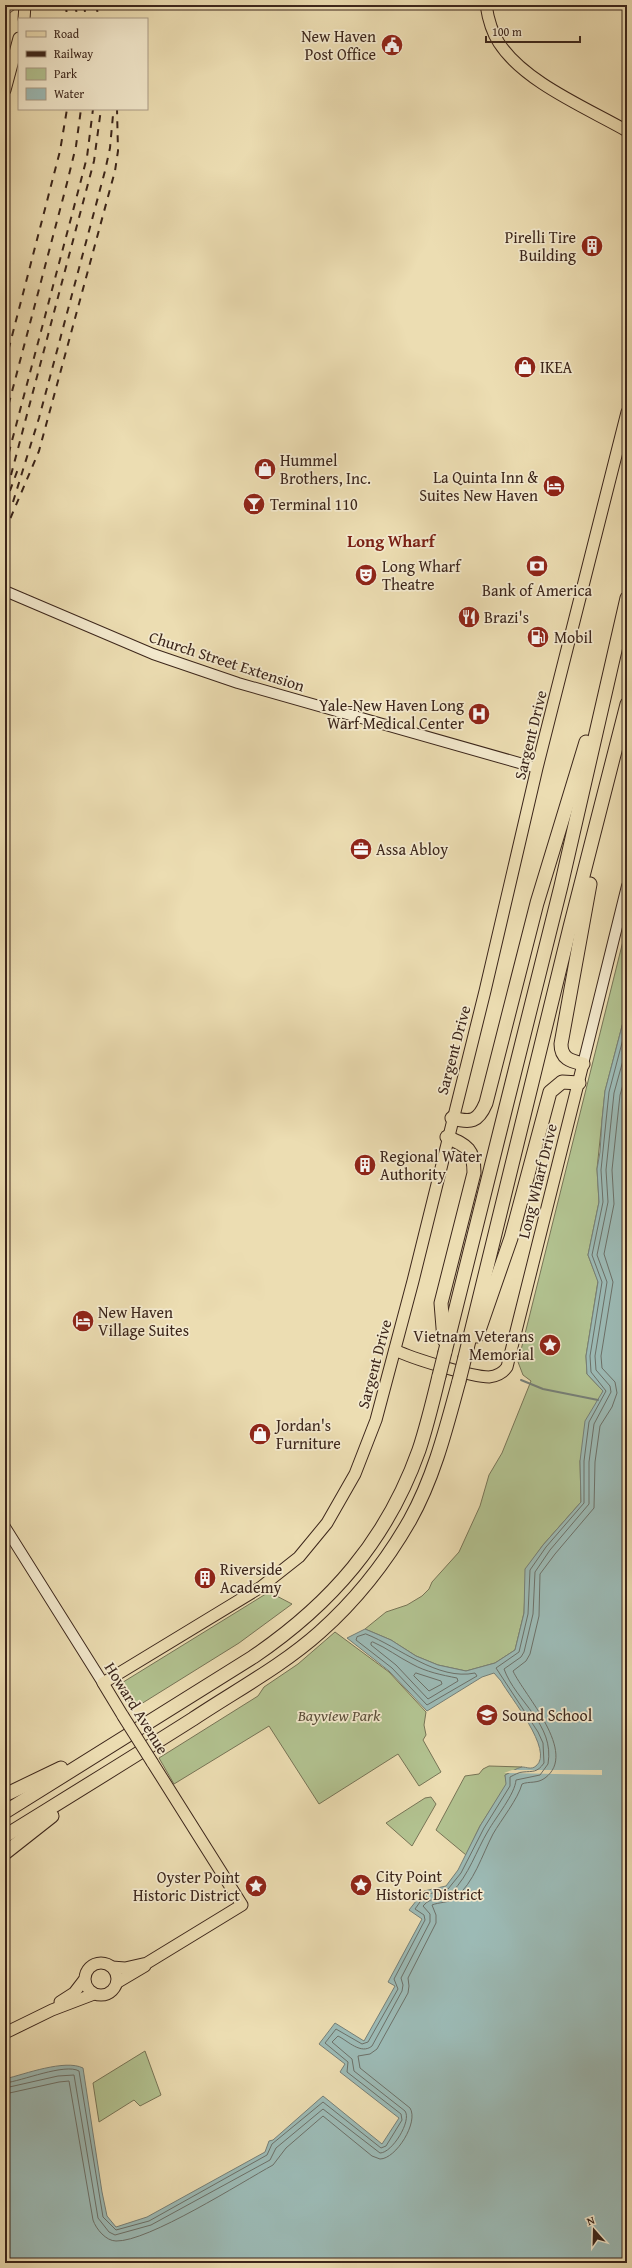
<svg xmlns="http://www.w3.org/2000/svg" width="632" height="2268" viewBox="0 0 632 2268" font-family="'Gentium Book Plus',serif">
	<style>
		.green { fill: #b2c290; stroke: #777456 }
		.water { fill: #9cbab5; stroke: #767f77 }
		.pier { fill: #ecddb2 }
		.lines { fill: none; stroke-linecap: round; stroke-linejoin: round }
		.shore { stroke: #6c7068; stroke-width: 1 }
		.stream { stroke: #767f77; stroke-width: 2 }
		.tertiary-casing { stroke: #685441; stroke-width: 11 }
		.secondary-casing { stroke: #3c261b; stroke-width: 12 }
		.primary-casing { stroke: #3c261b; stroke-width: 13 }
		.motorway-casing { stroke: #3c261b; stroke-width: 15 }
		.tertiary { stroke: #f3e9cd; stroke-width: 9 }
		.secondary { stroke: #f3e9cd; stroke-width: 10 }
		.primary { stroke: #ecddb2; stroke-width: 11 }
		.motorway { stroke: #ecddb2; stroke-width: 13 }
		.rail { stroke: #3c261b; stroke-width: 2; stroke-dasharray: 7 7; stroke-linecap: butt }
		.primary-bridge-casing { stroke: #3c261b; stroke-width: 13; stroke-linecap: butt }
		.motorway-bridge-casing { stroke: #3c261b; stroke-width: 15; stroke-linecap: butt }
		.primary-bridge { stroke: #ecddb2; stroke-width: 11 }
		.motorway-bridge { stroke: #ecddb2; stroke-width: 13 }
		.labels { text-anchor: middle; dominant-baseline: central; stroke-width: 3.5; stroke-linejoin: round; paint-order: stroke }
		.poi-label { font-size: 16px; fill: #3c261b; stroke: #f3e9cd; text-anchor: start }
		.street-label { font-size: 16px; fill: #3c261b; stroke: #f3e9cd }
		.park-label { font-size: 16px; font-style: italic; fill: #5a4d38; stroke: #f3e9cd }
		.neighbourhood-label { font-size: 17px; font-weight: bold; fill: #7a1f14; stroke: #f3e9cd }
	</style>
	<rect width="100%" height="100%" fill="#ecddb2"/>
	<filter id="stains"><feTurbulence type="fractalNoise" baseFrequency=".005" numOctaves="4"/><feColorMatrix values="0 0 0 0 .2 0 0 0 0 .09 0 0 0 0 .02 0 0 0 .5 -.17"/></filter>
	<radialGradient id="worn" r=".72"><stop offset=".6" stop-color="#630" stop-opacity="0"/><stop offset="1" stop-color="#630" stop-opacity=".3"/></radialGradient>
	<g class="green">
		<polygon points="627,925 627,1007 605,1091 597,1169 599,1202 588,1255 598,1281 586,1356 587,1374 603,1391 580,1461 581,1502 543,1545 526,1569 524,1613 515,1650 495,1663 466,1671 438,1665 416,1656 391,1640 365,1629 386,1612 407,1605 422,1596 429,1589 432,1582 459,1552 480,1506 489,1475 502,1453 531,1381 523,1375 518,1362"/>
		<polygon points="269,1592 292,1604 239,1643 133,1709 120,1684"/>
		<polygon points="335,1632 389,1672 426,1712 424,1725 426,1735 423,1740 441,1772 419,1786 398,1754 319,1804 269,1726 174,1784 159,1758 258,1696 264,1687 298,1664"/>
		<polygon points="489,1766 522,1767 505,1775 507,1784 480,1826 466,1855 436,1830 465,1776 479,1774 483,1769"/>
		<polygon points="431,1797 436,1804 412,1846 386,1823 425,1798"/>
		<polygon points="145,2051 161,2095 140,2106 134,2100 99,2122 93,2083"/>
	</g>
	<path class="water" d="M627 1007V2263H5V2079C25 2074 65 2059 83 2068L102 2192 107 2216 116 2227 147 2217 265 2152 269 2141 273 2140 323 2096 382 2144 399 2118 340 2072 345 2064 319 2044 335 2023 364 2041 395 1986 388 1982 422 1919 409 1910 424 1891 446 1886 458 1870 480 1826 506 1784 505 1775C510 1773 516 1768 522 1767 527 1767 531 1770 536 1766 555 1751 509 1696 501 1681L494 1673 482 1677 427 1711 389 1671 347 1638 365 1629 391 1640 416 1656 438 1665 466 1671 495 1663 515 1650 524 1613 525 1569 543 1545 581 1502 580 1461 585 1421 603 1391 587 1374 586 1356 598 1282 588 1255 599 1202 597 1169 600 1152 602 1120 605 1091Z"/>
	<polygon class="pier" points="512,1770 602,1770 602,1775 504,1773"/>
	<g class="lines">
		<g class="shore">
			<path d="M366 1634C399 1647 438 1681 475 1673L477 1676 427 1705 392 1668 356 1640 357 1637Z"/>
			<path d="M373 1642C387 1648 398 1657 412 1664 426 1672 442 1675 457 1678L458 1681 428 1699 396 1665 371 1645V1643Z"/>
			<polygon points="416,1673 441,1681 442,1684 429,1691 414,1676"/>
			<path d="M5 2083C22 2081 65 2063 79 2071L103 2217 116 2230 149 2221 267 2155 272 2144 323 2102 381 2148 386 2146 402 2120 401 2114 347 2072 348 2062 325 2043 336 2029 362 2044 368 2042 398 1989 394 1979 425 1920 424 1915 415 1909 425 1895 448 1889 461 1873 484 1828 510 1786V1777C514 1775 519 1772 523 1772 533 1771 537 1773 544 1763L543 1743 538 1732 496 1668 519 1652 528 1614 530 1570 546 1547 584 1503V1461L589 1422 606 1391 591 1372 590 1356 602 1282 592 1255 603 1202 601 1170 609 1092 627 1024"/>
			<path d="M5 2088 58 2076 74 2075 98 2218 109 2232 115 2235 151 2225 270 2160 276 2148 323 2109 380 2153C392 2153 412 2121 405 2111L354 2071 352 2059 332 2042 338 2036C348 2041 361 2055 372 2046L402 1991 403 1985 401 1978 430 1922V1914L423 1906C432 1895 444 1900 452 1892 469 1875 476 1851 488 1831 496 1817 515 1794 516 1780L540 1775 548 1764C555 1724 516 1702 504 1669L521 1657 524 1652 533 1614 535 1572 550 1550 589 1504V1462L594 1424 611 1392 610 1386 596 1370 595 1356 607 1282 597 1255 608 1202 606 1170 614 1093 627 1046"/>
			<path d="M5 2094 59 2082 69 2081 93 2220C96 2229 106 2241 116 2241 148 2242 242 2182 273 2165L286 2148 323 2116 372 2156 380 2159C396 2159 419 2122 410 2108L360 2068 358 2056 370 2054 377 2049 408 1993 409 1986 408 1978 436 1923V1915L432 1905C439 1902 449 1903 455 1898 474 1883 482 1855 493 1834 501 1820 518 1799 522 1784 529 1781 537 1784 545 1778 579 1753 524 1695 513 1671L526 1661 530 1654 539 1616 540 1574 555 1554 594 1508 595 1462 600 1426 612 1407 617 1393 615 1382 602 1368 601 1356 613 1282 604 1254 614 1204 612 1170 620 1095 627 1071"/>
		</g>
		<polyline class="stream" points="521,1380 543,1389 598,1400"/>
		<g class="tertiary-casing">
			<polyline id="tertiary" points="5,10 12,5"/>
		</g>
		<g class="secondary-casing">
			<g id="secondary">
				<polyline points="5,591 153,654 238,683 537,768"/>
				<polyline points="583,1064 627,886"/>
				<polyline points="5,1527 103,1683"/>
			</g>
		</g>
		<g class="primary-casing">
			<g id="primary">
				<path d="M486 5C488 18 491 31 499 43 524 82 587 108 627 131"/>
				<polyline points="24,19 25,5"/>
				<polyline points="5,90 19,38"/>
				<path d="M395 1350C411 1358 472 1377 489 1377 497 1376 503 1373 507 1367L583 1064"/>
				<polyline points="123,1716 103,1683 261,1587 299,1557 327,1523 355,1474 376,1420 413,1281 485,991 537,768 627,412"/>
				<circle cx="101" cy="1979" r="16"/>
				<polyline points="112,1967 125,1968 147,1963 242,1905 152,1762"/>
				<polyline points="118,1982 145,1966"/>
				<polyline points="60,2002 74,1993 84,1980"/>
				<polyline points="5,2033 52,2010 94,1994"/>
			</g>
		</g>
		<g class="motorway-casing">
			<g id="motorway">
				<path d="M583 1064C571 1061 561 1059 561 1044L590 884"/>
				<path d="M452 1118C471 1123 478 1122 486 1103L537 903 586 742"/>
				<polyline points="477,1336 511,1238 550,1092 562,1082 579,1083"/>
				<path d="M444 1340 441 1303 474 1173C474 1149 467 1146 447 1137"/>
				<polyline points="445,1352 561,886 627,598"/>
				<polyline points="465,1357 570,927 627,704"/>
				<polyline points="5,1795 61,1768"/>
				<path d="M5 1812 253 1657C331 1604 387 1540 419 1450 427 1426 433 1401 439 1376"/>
				<path d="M5 1836C68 1797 130 1759 193 1719 235 1691 282 1666 320 1632 356 1600 386 1562 410 1520 434 1477 446 1429 459 1381"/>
				<polyline points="5,1853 52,1816"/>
			</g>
		</g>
		<use href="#tertiary" class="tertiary"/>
		<use href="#secondary" class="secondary"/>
		<use href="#primary" class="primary"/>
		<use href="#motorway" class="motorway"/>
		<g class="rail">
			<polyline points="66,5 67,19"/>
			<polyline points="75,5 78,19"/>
			<polyline points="84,5 86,19"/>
			<polyline points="96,5 99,19"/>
			<polyline points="5,363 60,151 67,109"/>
			<polyline points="5,418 67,183 76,146 81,109"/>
			<polyline points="5,467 79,188 87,157 93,109"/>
			<polyline points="11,475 94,161 101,109"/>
			<polyline points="13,502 39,418 105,171 110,148 113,115"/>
			<polyline points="5,504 18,469"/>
			<polyline points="5,531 39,451 115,171 118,151 117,109"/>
		</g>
		<g class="primary-bridge-casing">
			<polyline id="primary-bridge" points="123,1716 152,1762"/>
		</g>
		<g class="motorway-bridge-casing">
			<g id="motorway-bridge">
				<polyline points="439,1376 445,1352"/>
				<polyline points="459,1381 465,1357"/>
			</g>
		</g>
		<use href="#primary-bridge" class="primary-bridge"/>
		<use href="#motorway-bridge" class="motorway-bridge"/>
	</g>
	<defs>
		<g id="civic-disc" transform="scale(1.15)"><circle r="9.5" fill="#8f2418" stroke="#f3e9cd"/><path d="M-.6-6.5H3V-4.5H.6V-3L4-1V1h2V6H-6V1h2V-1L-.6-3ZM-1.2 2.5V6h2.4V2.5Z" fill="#fff"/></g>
		<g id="building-disc" transform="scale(1.15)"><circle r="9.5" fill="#8f2418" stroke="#f3e9cd"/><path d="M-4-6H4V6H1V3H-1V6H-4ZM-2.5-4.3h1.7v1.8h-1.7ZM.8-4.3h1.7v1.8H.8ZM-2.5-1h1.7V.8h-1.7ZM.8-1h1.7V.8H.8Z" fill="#fff"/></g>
		<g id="shop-disc" transform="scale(1.15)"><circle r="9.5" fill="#8f2418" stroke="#f3e9cd"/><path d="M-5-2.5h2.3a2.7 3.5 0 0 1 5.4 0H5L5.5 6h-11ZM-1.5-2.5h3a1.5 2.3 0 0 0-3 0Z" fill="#fff"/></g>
		<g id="hotel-disc" transform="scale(1.15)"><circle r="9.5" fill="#8f2418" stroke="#f3e9cd"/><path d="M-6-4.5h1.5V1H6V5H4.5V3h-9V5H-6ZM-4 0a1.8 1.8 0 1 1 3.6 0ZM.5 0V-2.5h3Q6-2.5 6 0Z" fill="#fff"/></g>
		<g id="bar-disc" transform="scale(1.15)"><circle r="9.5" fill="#8f2418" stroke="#f3e9cd"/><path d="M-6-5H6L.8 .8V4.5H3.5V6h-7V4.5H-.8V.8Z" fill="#fff"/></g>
		<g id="bank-disc" transform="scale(1.15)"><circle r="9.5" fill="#8f2418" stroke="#f3e9cd"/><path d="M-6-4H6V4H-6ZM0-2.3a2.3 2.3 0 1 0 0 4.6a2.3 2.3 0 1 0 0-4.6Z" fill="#fff"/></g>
		<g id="theatre-disc" transform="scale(1.15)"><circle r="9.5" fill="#8f2418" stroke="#f3e9cd"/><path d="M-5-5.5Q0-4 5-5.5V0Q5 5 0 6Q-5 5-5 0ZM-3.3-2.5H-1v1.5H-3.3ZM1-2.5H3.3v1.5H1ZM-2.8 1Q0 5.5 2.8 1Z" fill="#fff"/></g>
		<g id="restaurant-disc" transform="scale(1.15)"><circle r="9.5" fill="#8f2418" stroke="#f3e9cd"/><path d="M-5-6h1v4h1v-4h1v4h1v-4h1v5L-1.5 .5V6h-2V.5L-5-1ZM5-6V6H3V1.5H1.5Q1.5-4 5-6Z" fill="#fff"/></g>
		<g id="fuel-disc" transform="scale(1.15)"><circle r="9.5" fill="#8f2418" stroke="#f3e9cd"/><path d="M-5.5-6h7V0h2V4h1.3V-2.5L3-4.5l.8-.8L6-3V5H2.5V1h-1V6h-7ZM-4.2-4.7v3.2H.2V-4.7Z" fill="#fff"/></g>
		<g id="hospital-disc" transform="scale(1.15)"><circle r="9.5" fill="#8f2418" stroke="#f3e9cd"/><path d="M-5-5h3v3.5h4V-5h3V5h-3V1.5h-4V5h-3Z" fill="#fff"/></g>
		<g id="office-disc" transform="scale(1.15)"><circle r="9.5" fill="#8f2418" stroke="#f3e9cd"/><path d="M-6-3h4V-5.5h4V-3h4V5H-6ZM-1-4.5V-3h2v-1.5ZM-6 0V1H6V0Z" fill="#fff"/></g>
		<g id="sight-disc" transform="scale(1.15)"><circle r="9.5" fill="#8f2418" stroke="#f3e9cd"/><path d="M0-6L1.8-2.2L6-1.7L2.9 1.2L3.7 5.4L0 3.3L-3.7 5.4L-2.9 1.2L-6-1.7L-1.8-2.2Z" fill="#fff"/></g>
		<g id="school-disc" transform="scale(1.15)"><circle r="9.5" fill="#8f2418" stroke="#f3e9cd"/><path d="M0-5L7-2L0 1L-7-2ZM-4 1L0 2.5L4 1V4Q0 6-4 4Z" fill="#fff"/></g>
	</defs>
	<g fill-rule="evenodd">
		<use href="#civic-disc" x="392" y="45"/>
		<use href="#building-disc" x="592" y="246"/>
		<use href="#shop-disc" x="525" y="367"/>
		<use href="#shop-disc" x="265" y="469"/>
		<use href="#hotel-disc" x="554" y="486"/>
		<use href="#bar-disc" x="254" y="504"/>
		<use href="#bank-disc" x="537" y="566"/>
		<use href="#theatre-disc" x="366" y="575"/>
		<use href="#restaurant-disc" x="469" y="617"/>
		<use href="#fuel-disc" x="538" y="637"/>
		<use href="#hospital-disc" x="479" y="714"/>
		<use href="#office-disc" x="361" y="849"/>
		<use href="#building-disc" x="365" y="1165"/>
		<use href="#hotel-disc" x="83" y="1321"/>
		<use href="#sight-disc" x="550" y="1345"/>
		<use href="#shop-disc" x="260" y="1434"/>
		<use href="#building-disc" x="205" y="1578"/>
		<use href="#school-disc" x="487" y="1715"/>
		<use href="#sight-disc" x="361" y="1885"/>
		<use href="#sight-disc" x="256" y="1886"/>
	</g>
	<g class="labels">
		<g class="poi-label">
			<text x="376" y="36" text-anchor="end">New Haven<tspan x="376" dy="18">Post Office</tspan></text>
			<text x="576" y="237" text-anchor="end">Pirelli Tire<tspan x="576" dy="18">Building</tspan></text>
			<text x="540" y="367">IKEA</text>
			<text x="280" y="460">Hummel<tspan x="280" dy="18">Brothers, Inc.</tspan></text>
			<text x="538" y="477" text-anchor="end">La Quinta Inn &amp;<tspan x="538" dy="18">Suites New Haven</tspan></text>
			<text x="270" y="504">Terminal 110</text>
			<text x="382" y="566">Long Wharf<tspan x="382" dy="18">Theatre</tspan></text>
			<text x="537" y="590" text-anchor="middle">Bank of America</text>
			<text x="484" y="617">Brazi's</text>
			<text x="554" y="637">Mobil</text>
			<text x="464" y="705" text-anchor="end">Yale-New Haven Long<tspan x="464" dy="18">Warf Medical Center</tspan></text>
			<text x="376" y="849">Assa Abloy</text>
			<text x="380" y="1156">Regional Water<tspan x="380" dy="18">Authority</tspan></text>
			<text x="98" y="1312">New Haven<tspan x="98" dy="18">Village Suites</tspan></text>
			<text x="534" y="1336" text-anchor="end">Vietnam Veterans<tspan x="534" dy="18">Memorial</tspan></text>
			<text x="276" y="1425">Jordan's<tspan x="276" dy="18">Furniture</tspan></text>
			<text x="220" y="1569">Riverside<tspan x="220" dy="18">Academy</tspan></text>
			<text x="502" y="1715">Sound School</text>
			<text x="376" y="1876">City Point<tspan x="376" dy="18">Historic District</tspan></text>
			<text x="240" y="1877" text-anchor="end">Oyster Point<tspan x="240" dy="18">Historic District</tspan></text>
		</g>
		<g class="street-label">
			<text transform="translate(227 661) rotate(18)">Church Street Extension</text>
			<text transform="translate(530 735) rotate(-76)">Sargent Drive</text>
			<text transform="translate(453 1050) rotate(-75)">Sargent Drive</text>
			<text transform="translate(537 1181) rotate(-76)">Long Wharf Drive</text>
			<text transform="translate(374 1364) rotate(-75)">Sargent Drive</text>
			<text transform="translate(137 1708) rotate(58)">Howard Avenue</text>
		</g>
		<g class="park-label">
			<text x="339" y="1715">Bayview Park</text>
		</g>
		<g class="neighbourhood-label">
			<text x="391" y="540">Long Wharf</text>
		</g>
	</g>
	<rect width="632" height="2268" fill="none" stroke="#ecddb2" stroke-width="20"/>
	<rect x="6" y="6" width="620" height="2256" fill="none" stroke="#3c261b" stroke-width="2"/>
	<rect x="10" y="10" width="612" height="2248" fill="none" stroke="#3c261b"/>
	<rect x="18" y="18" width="130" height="92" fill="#f3e9cd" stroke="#aa9b86"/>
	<rect x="26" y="31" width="20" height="6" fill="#ecddb2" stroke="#aa9b86"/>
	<text x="54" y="38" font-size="12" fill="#3c261b">Road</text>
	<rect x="26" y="51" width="20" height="6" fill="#3c261b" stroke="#aa9b86"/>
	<text x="54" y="58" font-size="12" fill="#3c261b">Railway</text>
	<rect x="26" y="68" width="20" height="12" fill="#b2c290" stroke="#aa9b86"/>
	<text x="54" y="78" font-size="12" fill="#3c261b">Park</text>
	<rect x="26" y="88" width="20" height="12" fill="#9cbab5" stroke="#aa9b86"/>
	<text x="54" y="98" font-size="12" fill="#3c261b">Water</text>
	<g transform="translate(594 2230) rotate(340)" stroke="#f3e9cd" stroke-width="3" paint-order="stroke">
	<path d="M0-3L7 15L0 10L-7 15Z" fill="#3c261b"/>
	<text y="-6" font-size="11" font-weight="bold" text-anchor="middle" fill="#3c261b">N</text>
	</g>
	<path d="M486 36v6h94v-6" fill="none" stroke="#3c261b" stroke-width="2"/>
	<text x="492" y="36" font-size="12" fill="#3c261b" stroke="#f3e9cd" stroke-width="3" paint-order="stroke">100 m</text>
	<rect width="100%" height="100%" filter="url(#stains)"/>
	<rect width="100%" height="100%" fill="url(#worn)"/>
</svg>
